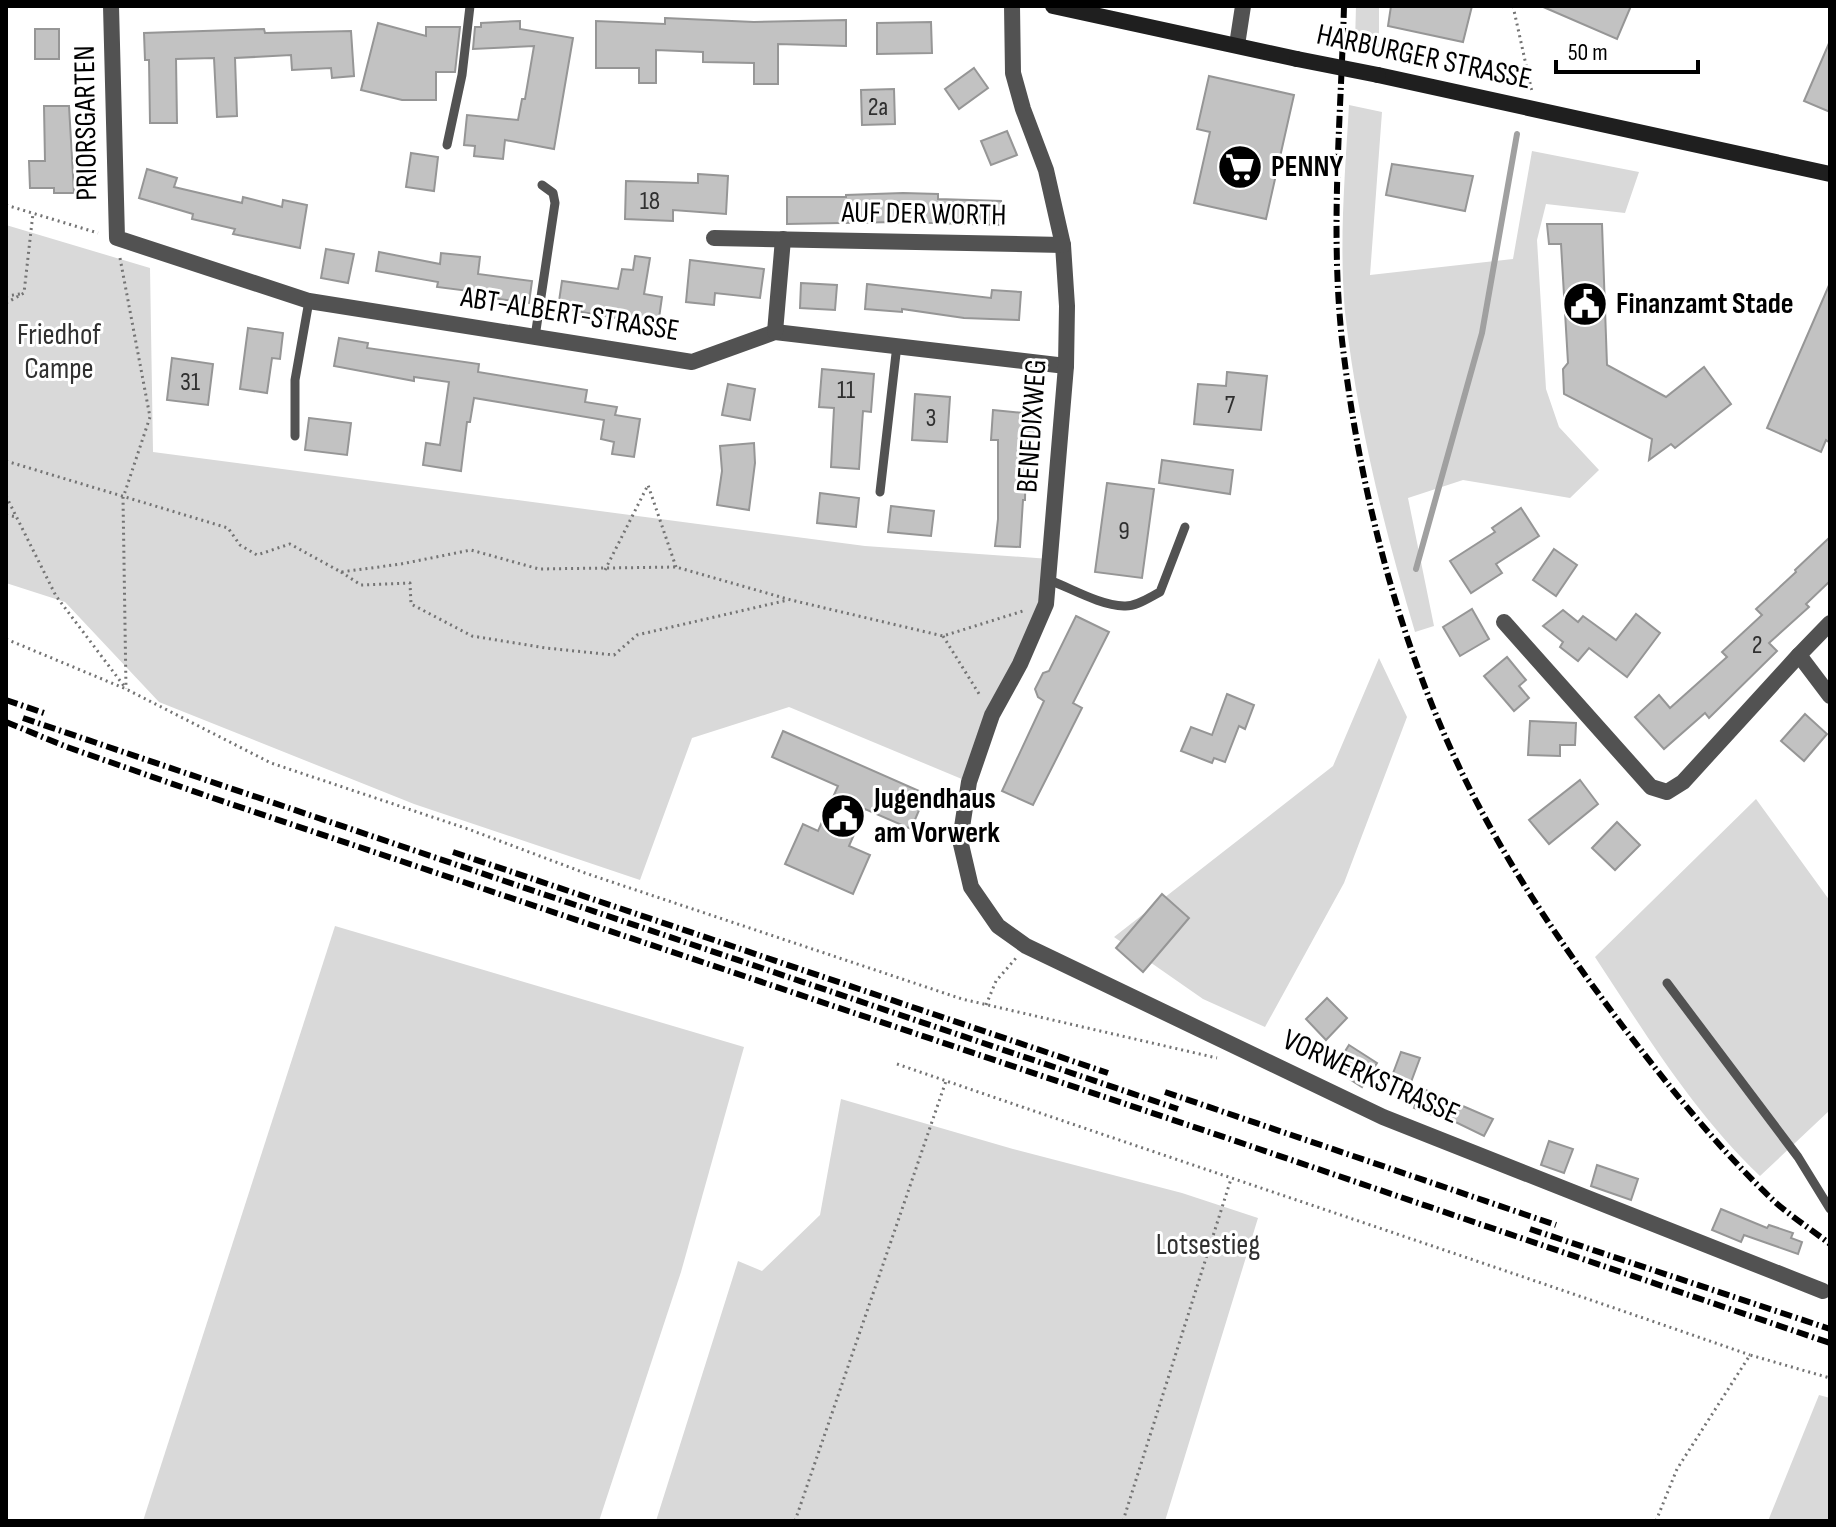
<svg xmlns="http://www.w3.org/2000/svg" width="1836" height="1527" viewBox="0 0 1836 1527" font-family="'Sofia Sans Condensed',sans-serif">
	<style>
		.green { fill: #d9d9d9 }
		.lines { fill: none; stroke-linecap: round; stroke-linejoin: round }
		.stream { stroke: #a0a0a0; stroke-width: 6 }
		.building { fill: #c2c2c2; stroke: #969696; stroke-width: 2 }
		.path { stroke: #747474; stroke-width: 3; stroke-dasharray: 2 4; stroke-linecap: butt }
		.lane { stroke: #525252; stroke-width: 9 }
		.street { stroke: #525252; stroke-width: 16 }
		.secondary { stroke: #1f1f1f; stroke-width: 16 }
		.rail { stroke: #000; stroke-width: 6; stroke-dasharray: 12 4 2 4; stroke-linecap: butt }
		.secondary-bridge { stroke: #1f1f1f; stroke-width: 16 }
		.labels { text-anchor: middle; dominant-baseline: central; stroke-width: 6; stroke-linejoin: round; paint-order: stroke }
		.number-label { font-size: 26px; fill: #303030 }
		.street-label { font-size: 30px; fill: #000; stroke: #fff }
		.poi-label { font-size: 30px; font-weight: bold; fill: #000; stroke: #fff; text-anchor: start }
		.park-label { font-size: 30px; fill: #303030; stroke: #fff }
	</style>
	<rect width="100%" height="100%" fill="#fff"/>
	<g class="green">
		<polygon points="1356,6 1379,6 1379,47 1355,42"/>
		<path d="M1349 105 1382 112 1370 275 1513 259 1532 151 1639 172 1625 213 1546 204 1537 240 1546 389 1559 427 1599 470 1570 498 1463 480 1408 498 1434 626 1415 632C1384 528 1357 420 1345 312 1339 243 1345 174 1349 105Z"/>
		<polygon points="6,225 150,268 153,452 865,546 1050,559 1046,604 969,782 789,707 692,738 640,880 414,804 159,702 65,602 6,583"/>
		<polygon points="1379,658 1407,717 1344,883 1265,1027 1203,999 1114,937 1333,766"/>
		<path d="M1756 799 1830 901V1110L1760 1176C1693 1112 1645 1033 1595 957Z"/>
		<polygon points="335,926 744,1047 681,1272 599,1521 143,1521"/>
		<polygon points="841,1099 1013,1149 1182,1193 1258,1218 1165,1521 656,1521 738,1261 762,1271 820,1215"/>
		<polygon points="1819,1395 1830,1398 1830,1521 1768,1521"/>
	</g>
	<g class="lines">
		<polyline class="stream" points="1416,569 1482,333 1517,134"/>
	</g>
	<g class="building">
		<polygon points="1391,6 1472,6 1463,42 1388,26"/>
		<polygon points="1541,6 1631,6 1617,39"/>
		<polygon points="665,18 754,22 846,20 846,46 778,44 778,84 754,84 754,63 703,62 703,52 656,50 656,83 639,83 639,68 596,68 596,21 665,24"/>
		<polygon points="520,21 520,29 573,38 554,149 505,140 503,159 474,156 475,146 464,145 467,115 518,120 522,99 525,99 534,46 473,49 475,27 481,27 481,23"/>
		<polygon points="931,22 932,53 877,54 877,23"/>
		<polygon points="378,23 426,36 426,27 460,27 455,72 436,72 436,100 402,100 361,90"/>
		<rect x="35" y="29" width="24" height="30"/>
		<polygon points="264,29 265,33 351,31 354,76 332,78 331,68 292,70 291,55 235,58 237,116 217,117 214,58 176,59 177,123 150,123 149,60 145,60 144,33"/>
		<polygon points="1830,41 1830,112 1804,101"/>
		<polygon points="974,68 988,88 959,109 945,89"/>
		<polygon points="1209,76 1294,95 1266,219 1194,203 1210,132 1197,129"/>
		<polygon points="894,89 895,124 862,125 861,90"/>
		<polygon points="44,106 69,106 74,193 54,193 54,188 30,188 29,161 45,161"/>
		<polygon points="1007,131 1017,155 991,165 981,141"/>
		<polygon points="411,153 438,157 434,191 406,187"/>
		<polygon points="1392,164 1473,176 1465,211 1386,195"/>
		<polygon points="147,169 177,178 174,187 242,203 243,197 282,207 283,200 307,205 300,248 233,234 235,229 192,219 193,214 139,198"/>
		<polygon points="698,174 728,176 726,214 673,210 673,221 625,219 626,181 698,183"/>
		<polygon points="903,193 938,194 938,199 1001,201 1001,225 897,222 787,224 787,197 846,197 846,195"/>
		<polygon points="1547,224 1602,224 1607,365 1666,397 1704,367 1731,404 1675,448 1671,444 1649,460 1652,439 1564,394 1563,369 1568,363 1561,244 1549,244"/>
		<polygon points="326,249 354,254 348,283 321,278"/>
		<polygon points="379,252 440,264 441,253 480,257 478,274 532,281 529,303 492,298 493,294 437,287 438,282 376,271"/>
		<polygon points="635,256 650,258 644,294 662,297 658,325 558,308 562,281 618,289 622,269 633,270"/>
		<polygon points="690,260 764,269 760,298 715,293 714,305 686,302"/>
		<polygon points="801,283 837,285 835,310 800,308"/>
		<polygon points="1830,283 1830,443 1826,440 1821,452 1767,428"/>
		<polygon points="867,284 991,298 992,290 1021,292 1019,320 964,318 902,309 902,312 865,309"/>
		<polygon points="248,328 283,333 280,359 272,358 267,393 240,389"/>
		<polygon points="339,338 368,343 367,348 479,364 478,372 587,390 585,402 617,407 615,415 640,419 634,457 612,454 614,442 601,439 604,420 474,398 470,422 467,422 461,471 423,465 426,443 440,445 449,382 414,377 414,381 334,366"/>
		<polygon points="172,358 213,364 208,405 167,400"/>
		<polygon points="822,369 874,374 871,412 863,411 859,469 831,467 834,408 819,407"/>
		<polygon points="1227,372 1267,376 1261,430 1194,424 1198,384 1226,386"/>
		<polygon points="728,384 755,389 750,420 722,415"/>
		<polygon points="915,394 950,397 947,442 912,440"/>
		<polygon points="993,410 1035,414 1033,443 1026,443 1025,500 1023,500 1020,547 995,546 998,519 998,440 991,440"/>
		<polygon points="309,418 351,423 347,455 305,450"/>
		<polygon points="754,443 755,463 749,510 717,505 722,471 720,446"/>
		<polygon points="1162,460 1233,470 1230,494 1159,483"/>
		<polygon points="1107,483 1154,489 1142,578 1095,572"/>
		<polygon points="820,493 859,498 856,527 817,523"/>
		<polygon points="891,506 934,511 931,536 888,532"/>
		<polygon points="1521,508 1539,536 1496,564 1502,573 1471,593 1450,561 1495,532 1492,528"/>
		<polygon points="1830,537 1830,581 1806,604 1809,607 1769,643 1777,651 1709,718 1705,713 1664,749 1635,717 1659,695 1670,708 1727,657 1722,652 1762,615 1756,609 1796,572 1795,570"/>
		<polygon points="1554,549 1577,565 1556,596 1533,580"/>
		<polygon points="1472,609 1489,639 1460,656 1443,627"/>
		<polygon points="1563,610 1578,622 1583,616 1616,640 1636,614 1660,633 1627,677 1589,648 1578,661 1560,647 1563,642 1543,626"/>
		<polygon points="1076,616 1109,632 1073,703 1082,708 1033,805 1002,791 1044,701 1038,697 1035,689 1043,673 1049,671"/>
		<polygon points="1507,657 1526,680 1519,686 1529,698 1514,711 1484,676"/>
		<polygon points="1227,694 1254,705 1245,729 1239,726 1225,762 1214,758 1212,763 1181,751 1191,727 1212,735"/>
		<polygon points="1805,714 1827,734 1804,761 1781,741"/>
		<polygon points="1530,721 1576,723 1575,745 1560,745 1560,756 1528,755"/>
		<polygon points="783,731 926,794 911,829 865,809 849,846 870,855 853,894 785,864 803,824 818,831 838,786 772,757"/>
		<polygon points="1580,780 1598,804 1549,844 1529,820"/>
		<polygon points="1617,822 1640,845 1615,870 1592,848"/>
		<polygon points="1162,894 1189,918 1143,972 1116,948"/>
		<polygon points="1327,998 1347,1018 1326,1040 1306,1019"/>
		<polygon points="1349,1045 1377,1063 1362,1087 1334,1069"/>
		<polygon points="1401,1052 1420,1058 1411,1082 1392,1076"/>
		<polygon points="1421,1088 1493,1119 1484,1136 1439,1114 1438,1117 1414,1108"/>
		<polygon points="1549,1141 1573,1149 1564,1173 1541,1165"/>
		<polygon points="1597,1165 1638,1179 1631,1200 1591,1186"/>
		<polygon points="1721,1209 1767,1228 1769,1225 1793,1233 1791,1238 1802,1242 1798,1254 1744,1235 1741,1242 1712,1230"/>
	</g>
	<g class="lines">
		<g class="path">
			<polyline points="1513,6 1532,92"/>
			<polyline points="6,205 98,233"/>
			<polyline points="120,258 150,417 123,498 126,689"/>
			<polyline points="6,296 20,294"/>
			<polyline points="6,303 24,293 33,213"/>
			<polyline points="6,461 228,528 240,545 257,555 290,544 341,572 401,564 471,550 539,569 676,567 791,600 943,636 1023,611"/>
			<polyline points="6,496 56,596 124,686"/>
			<polyline points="6,515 17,517"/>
			<polyline points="605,570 648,485 676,567"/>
			<polyline points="341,572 361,585 410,583 411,604 472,636 546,648 614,655 637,635 788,600"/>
			<polyline points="943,636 981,697"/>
			<polyline points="6,639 126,689 271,763 468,829 585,873 962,999 1217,1058"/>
			<polyline points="986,1005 996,981 1016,958"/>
			<path d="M897 1064C1181 1162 1466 1256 1750 1355"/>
			<polyline points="795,1521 946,1081"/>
			<polyline points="1123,1521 1231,1179"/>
			<polyline points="1656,1521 1677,1469 1750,1355 1830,1378"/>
		</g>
		<g class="lane">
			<polyline points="447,145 462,75 470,6"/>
			<polyline points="535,337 555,203 553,193 542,185"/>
			<polyline points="295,436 295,380 309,301"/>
			<polyline points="880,492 897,345"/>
			<path d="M1049 580C1071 588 1099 605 1124 606 1136 607 1150 597 1160 592L1185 527"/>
			<polyline points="1667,983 1798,1157 1830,1209"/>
		</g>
		<g class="street">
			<polyline points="111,6 117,238 309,301 692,362 775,332 1066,366"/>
			<polyline points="1012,6 1013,73 1023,109 1046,170 1063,245 1067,306 1066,366 1046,604 1020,664 992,715 969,782 960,840 971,887 998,926 1026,946 1383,1117 1823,1291"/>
			<polyline points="1237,45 1243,6"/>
			<polyline points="714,238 1063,245"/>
			<polyline points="775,332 783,239"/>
			<polyline points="1504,622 1651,787 1667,792 1683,782 1799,655"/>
			<polyline points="1830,623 1799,655 1830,696"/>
		</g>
		<g class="secondary">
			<polyline points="1053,6 1297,59"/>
			<polyline points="1378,75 1830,174"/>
		</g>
		<g class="rail">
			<path d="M1344 6C1341 117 1330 230 1342 340 1361 505 1408 680 1489 825 1528 896 1575 963 1624 1028 1671 1089 1719 1149 1775 1202 1792 1217 1812 1230 1830 1244"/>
			<polyline points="6,700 44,713"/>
			<polyline points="23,718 1178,1109"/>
			<polyline points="6,722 67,747 213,798 1212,1133 1830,1343"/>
			<polyline points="453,852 1108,1073"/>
			<polyline points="1165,1092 1556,1225"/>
			<polyline points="1530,1229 1830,1329"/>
		</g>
		<polyline class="secondary-bridge" points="1297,59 1378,75"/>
	</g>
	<defs>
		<g id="supermarket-disc" transform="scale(2.3)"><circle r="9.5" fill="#000" stroke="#fff"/><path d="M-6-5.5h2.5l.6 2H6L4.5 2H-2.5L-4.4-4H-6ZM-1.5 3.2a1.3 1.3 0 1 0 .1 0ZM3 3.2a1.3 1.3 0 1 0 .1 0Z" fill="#fff"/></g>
		<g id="civic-disc" transform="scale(2.3)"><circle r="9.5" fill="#000" stroke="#fff"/><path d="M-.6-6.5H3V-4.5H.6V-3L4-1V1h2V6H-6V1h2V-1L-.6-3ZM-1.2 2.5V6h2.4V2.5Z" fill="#fff"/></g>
	</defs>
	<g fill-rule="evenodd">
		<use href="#supermarket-disc" x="1240" y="167"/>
		<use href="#civic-disc" x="1585" y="304"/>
		<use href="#civic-disc" x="843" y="816"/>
	</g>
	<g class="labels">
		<g class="number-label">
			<text x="878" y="107">2a</text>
			<text x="650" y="201">18</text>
			<text x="190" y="382">31</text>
			<text x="846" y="390">11</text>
			<text x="1230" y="405">7</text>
			<text x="931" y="418">3</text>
			<text x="1124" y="531">9</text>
			<text x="1757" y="645">2</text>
		</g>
		<g class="street-label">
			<text transform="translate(1424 57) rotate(12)">HARBURGER STRASSE</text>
			<text transform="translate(86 123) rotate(-91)">PRIORSGARTEN</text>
			<text transform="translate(924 214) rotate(1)">AUF DER WORTH</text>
			<text transform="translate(570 314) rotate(9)">ABT-ALBERT-STRASSE</text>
			<text transform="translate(1032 426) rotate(-86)">BENEDIXWEG</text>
			<text transform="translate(1371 1077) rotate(24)">VORWERKSTRASSE</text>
		</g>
		<g class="poi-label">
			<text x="1271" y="167">PENNY</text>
			<text x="1616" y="304">Finanzamt Stade</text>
			<text x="874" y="799">Jugendhaus<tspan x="874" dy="34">am Vorwerk</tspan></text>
		</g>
		<g class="park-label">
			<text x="59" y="335">Friedhof<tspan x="59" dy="34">Campe</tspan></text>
			<text x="1208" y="1245">Lotsestieg</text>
		</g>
	</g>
	<rect width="1836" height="1527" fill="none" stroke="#000000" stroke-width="16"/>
	<path d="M1556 60v12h142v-12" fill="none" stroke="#000000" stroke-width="4"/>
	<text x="1568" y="60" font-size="24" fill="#000000" stroke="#ffffff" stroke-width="6" paint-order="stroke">50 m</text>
</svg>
